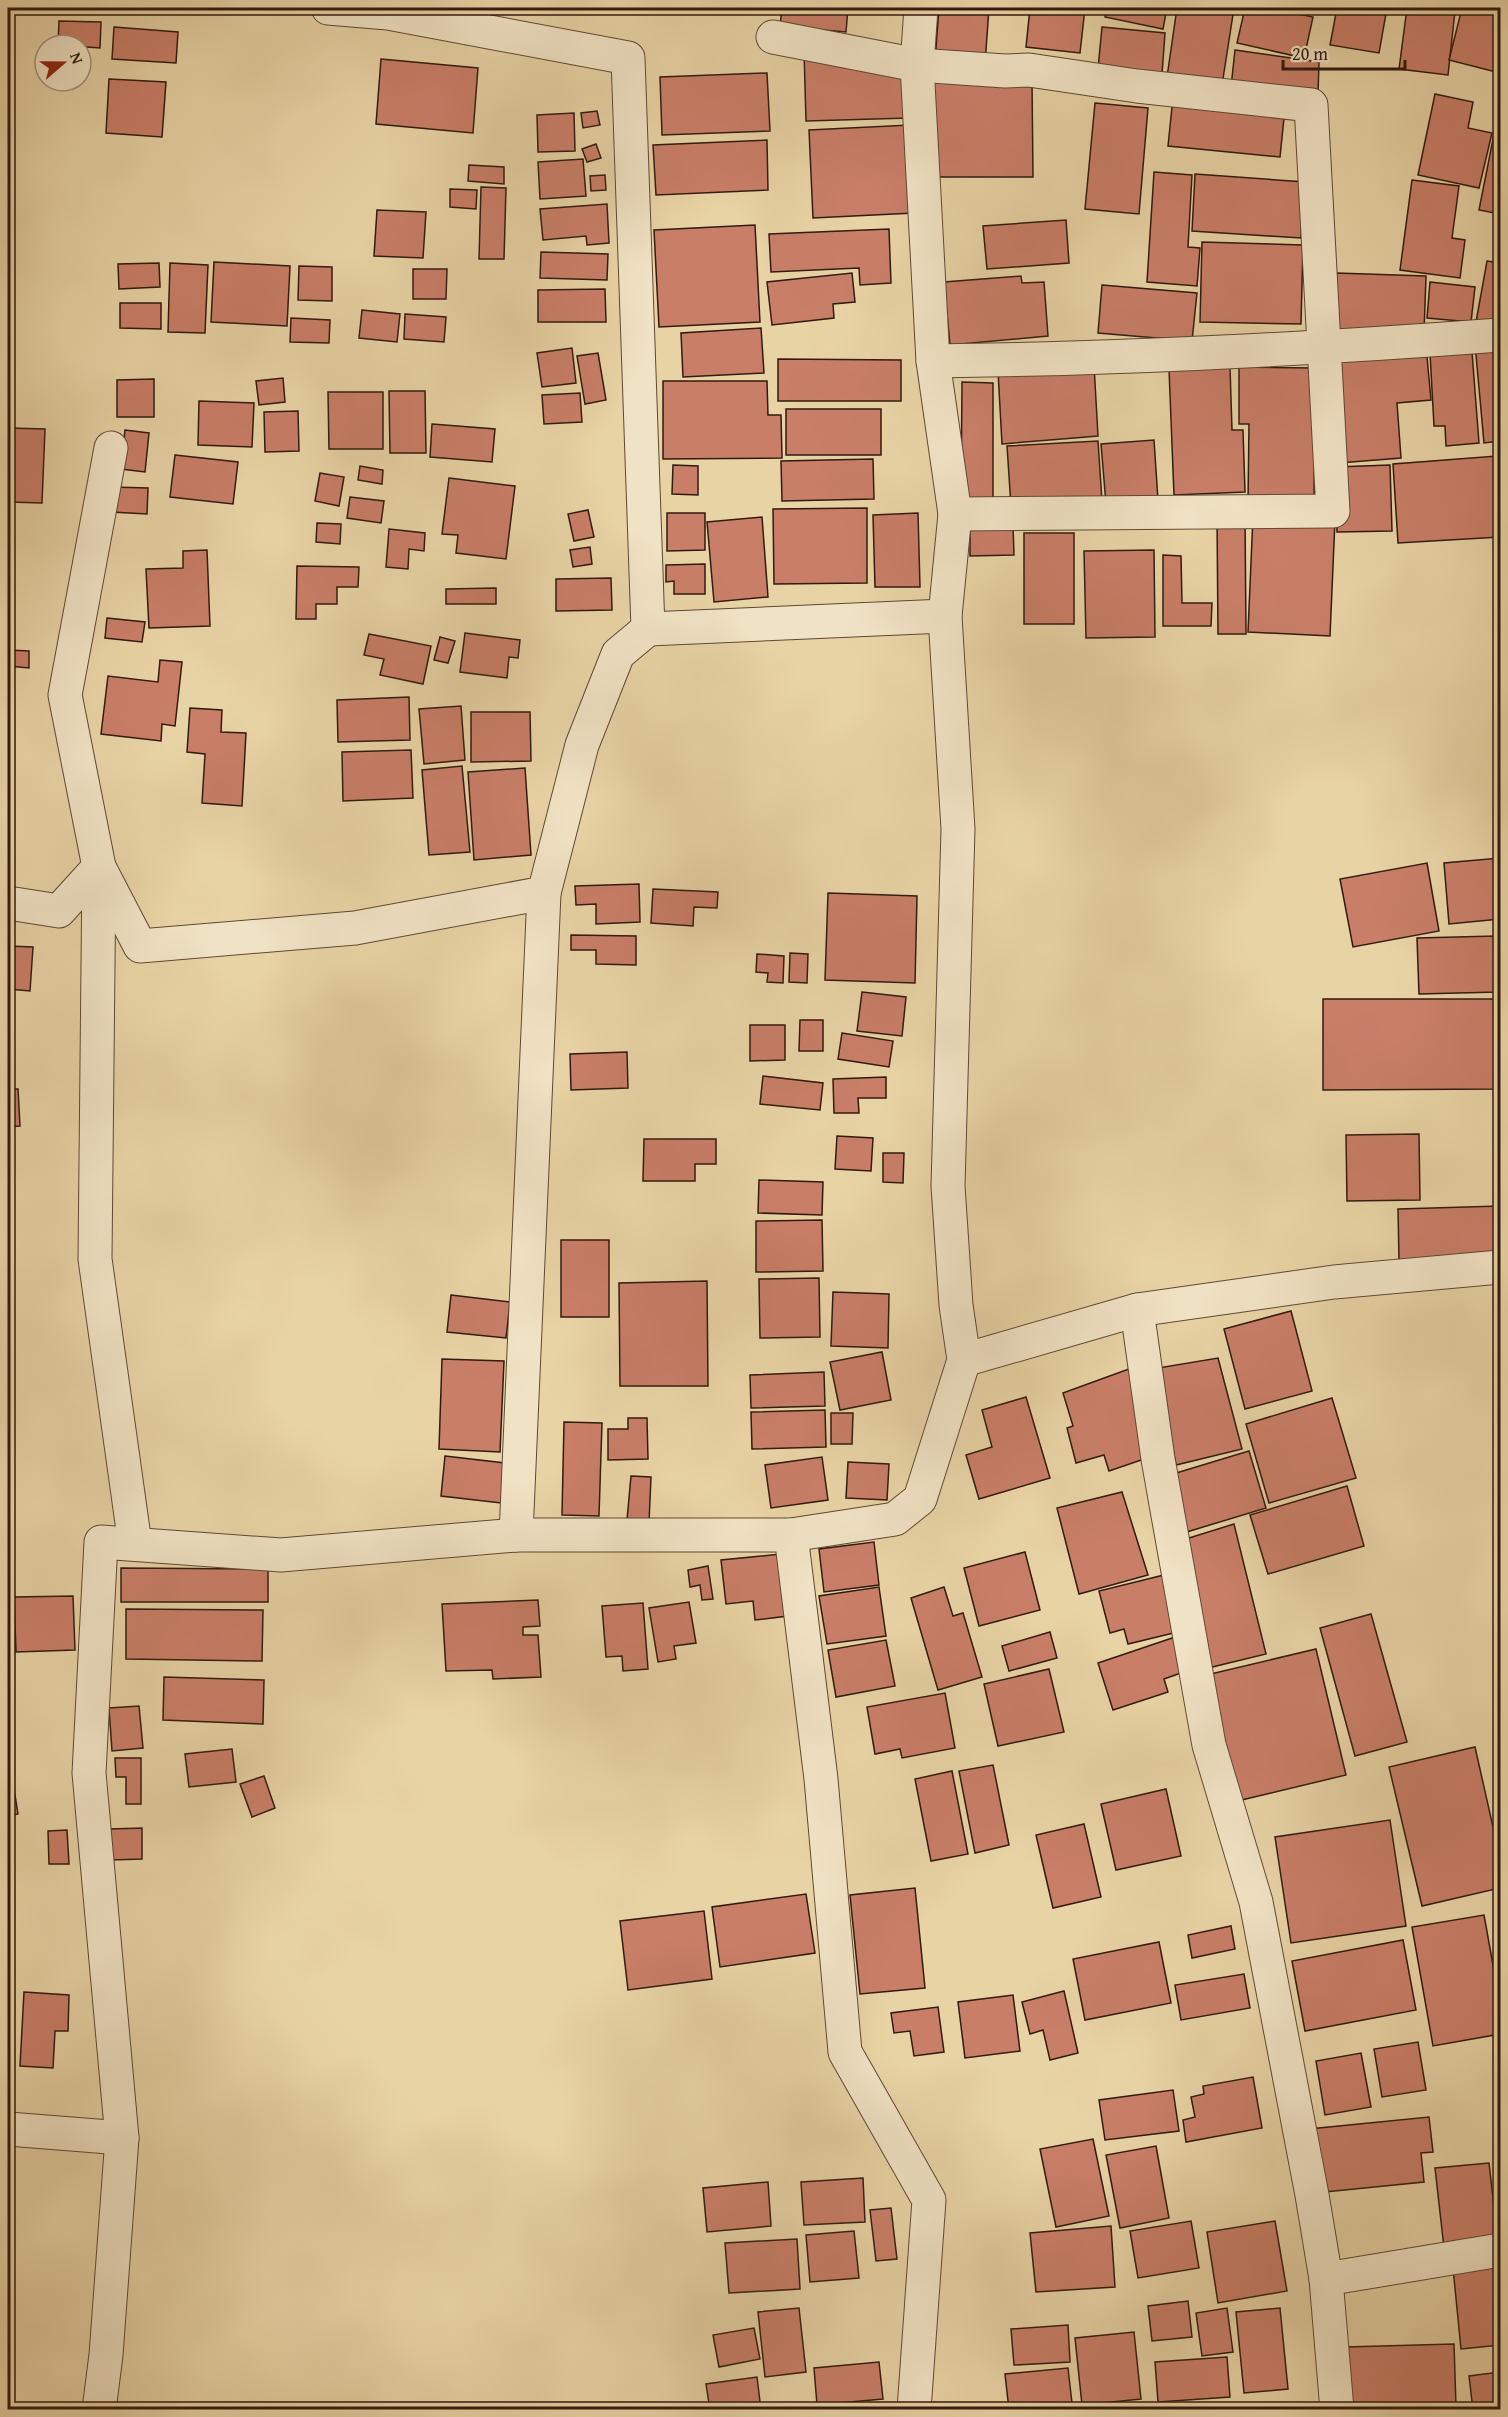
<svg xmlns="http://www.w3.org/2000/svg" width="1508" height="2417" viewBox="0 0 1508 2417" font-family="'Gentium Book Plus',serif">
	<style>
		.building { fill: #c97e68; stroke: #311a0f; stroke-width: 1.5 }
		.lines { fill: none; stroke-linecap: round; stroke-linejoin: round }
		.street-casing { stroke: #5f4834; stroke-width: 35 }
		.street { stroke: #f0e2c4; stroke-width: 33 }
	</style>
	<rect width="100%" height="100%" fill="#e8d3a5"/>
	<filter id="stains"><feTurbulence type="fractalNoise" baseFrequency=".00333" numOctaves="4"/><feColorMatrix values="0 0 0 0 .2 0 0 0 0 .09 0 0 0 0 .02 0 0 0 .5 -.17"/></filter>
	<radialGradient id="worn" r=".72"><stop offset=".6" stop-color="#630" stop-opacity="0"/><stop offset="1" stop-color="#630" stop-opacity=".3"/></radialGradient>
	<g class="building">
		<polygon points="564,8 611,8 611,11"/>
		<polygon points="782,8 848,8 846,32 780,26"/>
		<polygon points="939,8 989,8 985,64 935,61"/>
		<polygon points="1030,8 1085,8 1080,53 1026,47"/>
		<polygon points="1107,8 1167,8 1163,29 1105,17"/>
		<polygon points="1177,8 1234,8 1222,85 1167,77"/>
		<polygon points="1245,8 1270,8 1313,17 1304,58 1237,43"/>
		<polygon points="1337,8 1387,8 1379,53 1330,45"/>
		<polygon points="1407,8 1455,11 1448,75 1399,69"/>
		<polygon points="1462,8 1500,8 1500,73 1449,60"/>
		<polygon points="59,21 101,22 100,48 58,45"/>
		<polygon points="114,27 178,32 176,63 112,59"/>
		<polygon points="1102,27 1165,33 1162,74 1098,69"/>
		<polygon points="804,50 903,73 909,118 806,121"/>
		<polygon points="1235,50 1319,62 1318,95 1231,87"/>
		<polygon points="381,59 478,68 473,133 376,124"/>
		<polygon points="930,68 1032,81 1033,177 938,177"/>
		<polygon points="767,73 770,131 662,135 660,77"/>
		<polygon points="109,79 166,82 162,137 106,133"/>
		<polygon points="1435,94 1473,102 1468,128 1492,133 1479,188 1418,175"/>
		<polygon points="1173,97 1285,108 1280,157 1168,146"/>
		<polygon points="1095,103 1148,108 1139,214 1085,209"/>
		<polygon points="597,111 600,125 583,128 581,113"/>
		<polygon points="574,113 575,151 538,152 537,115"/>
		<polygon points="910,125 914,213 813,218 809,130"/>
		<polygon points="1494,134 1500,135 1500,214 1479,210"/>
		<polygon points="767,140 768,190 656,195 653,145"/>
		<polygon points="596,144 601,158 587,162 582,149"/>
		<polygon points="583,159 586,196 540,199 538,162"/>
		<polygon points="469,165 504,167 504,184 468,181"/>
		<polygon points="1154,172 1192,175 1188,247 1200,248 1197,286 1147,282"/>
		<polygon points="1195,174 1305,182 1301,238 1192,231"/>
		<polygon points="605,175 606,190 591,191 590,176"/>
		<polygon points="1412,180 1459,186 1452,238 1465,240 1460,278 1400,270"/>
		<polygon points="481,187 506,188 504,259 479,259"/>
		<polygon points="450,189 477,190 476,209 450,207"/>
		<polygon points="607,204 609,243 587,245 586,236 543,240 540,209"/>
		<polygon points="377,210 426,212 423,258 374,256"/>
		<polygon points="1066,220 1069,263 987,269 983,226"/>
		<polygon points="755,225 760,322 659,327 654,230"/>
		<polygon points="889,229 891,283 860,285 859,268 771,272 769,234"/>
		<polygon points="1202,242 1303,245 1301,324 1200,322"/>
		<polygon points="541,252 608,254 607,280 540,278"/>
		<polygon points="1487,261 1500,263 1500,327 1476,322"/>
		<polygon points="214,262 290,266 287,326 211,322"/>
		<polygon points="159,263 160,287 119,289 118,264"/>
		<polygon points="170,263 208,265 205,333 168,332"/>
		<polygon points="299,266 332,267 332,301 298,300"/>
		<polygon points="413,269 447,269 446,299 413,299"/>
		<polygon points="852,273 855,302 833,304 834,318 772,325 767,282"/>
		<polygon points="1336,273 1426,276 1424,333 1334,330"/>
		<polygon points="1021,276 1022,283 1044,282 1048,336 950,345 944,282"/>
		<polygon points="1430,282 1475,287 1471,322 1427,318"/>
		<polygon points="1102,285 1197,293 1192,341 1098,333"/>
		<polygon points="605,289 606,322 538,322 538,290"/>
		<polygon points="120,303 161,303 161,329 120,328"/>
		<polygon points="362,310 400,314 397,342 359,338"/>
		<polygon points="405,314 446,317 444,342 404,339"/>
		<polygon points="291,318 330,320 329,343 290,342"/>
		<polygon points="761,328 764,373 683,377 681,333"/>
		<polygon points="1500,342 1500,441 1484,443 1475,344"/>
		<polygon points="572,348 576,383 542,387 537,353"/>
		<polygon points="1472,352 1479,443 1446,446 1445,426 1434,426 1430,353"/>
		<polygon points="598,353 606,400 585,404 577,356"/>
		<polygon points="1331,356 1427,357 1431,400 1397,403 1401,458 1339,463"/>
		<polygon points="778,359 901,360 901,401 778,401"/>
		<polygon points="1094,365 1098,436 1002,444 998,371"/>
		<polygon points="1230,367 1232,430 1243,430 1245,492 1174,495 1169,369"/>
		<polygon points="1239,367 1315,368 1314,503 1248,502 1249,424 1239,424"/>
		<polygon points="283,378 285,402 259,405 256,381"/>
		<polygon points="154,379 154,417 117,417 117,380"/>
		<polygon points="663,381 767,381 768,415 781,415 782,458 663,459"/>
		<polygon points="962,382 993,383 993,500 961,500"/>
		<polygon points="389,391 425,391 426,453 390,453"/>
		<polygon points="328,392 383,392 383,449 329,449"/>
		<polygon points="580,393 582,422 544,424 542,395"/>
		<polygon points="199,401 254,403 252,447 198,445"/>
		<rect x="786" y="409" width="95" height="46"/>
		<polygon points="298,411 299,451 265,452 264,412"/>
		<polygon points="432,424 495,429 492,462 430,457"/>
		<polygon points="8,428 45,429 42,503 8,502"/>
		<polygon points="125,430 149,433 145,472 121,469"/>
		<polygon points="1154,440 1158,500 1106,504 1101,444"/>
		<polygon points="1098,441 1102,501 1011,506 1007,446"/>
		<polygon points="175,455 238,462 233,504 170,497"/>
		<polygon points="1497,456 1500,537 1398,543 1393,464"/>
		<polygon points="873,459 874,499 782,501 781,461"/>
		<polygon points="673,465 698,466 698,495 672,494"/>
		<polygon points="1390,465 1392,531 1337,532 1335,467"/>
		<polygon points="360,466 383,470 382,484 358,480"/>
		<polygon points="320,473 344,477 339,506 315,501"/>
		<polygon points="449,478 515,486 506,559 456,553 458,535 442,534"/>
		<polygon points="112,487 148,488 147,514 111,512"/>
		<polygon points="350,497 384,501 381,523 347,518"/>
		<polygon points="867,508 867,583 774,584 773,509"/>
		<polygon points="588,510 594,537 574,541 568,514"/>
		<polygon points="667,513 705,513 705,550 667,551"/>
		<polygon points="918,513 920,587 875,587 873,515"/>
		<polygon points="1217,516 1245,516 1246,634 1218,634"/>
		<polygon points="1253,516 1335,520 1330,636 1248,632"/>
		<polygon points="762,517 768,597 714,602 707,522"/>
		<polygon points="317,523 341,524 340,544 316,542"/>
		<polygon points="1013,525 1014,555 970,556 970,526"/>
		<polygon points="389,529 425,533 424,551 409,549 408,569 386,567"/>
		<rect x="1024" y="533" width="50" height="91"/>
		<polygon points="590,547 592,564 573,567 570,550"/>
		<polygon points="207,550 210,626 149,628 146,569 183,568 183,551"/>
		<polygon points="1154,550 1155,637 1086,638 1084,551"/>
		<polygon points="1163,555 1181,556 1182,603 1212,603 1211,626 1163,626"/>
		<polygon points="705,564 705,594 674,594 674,581 666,582 666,565"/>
		<polygon points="297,566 359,567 358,587 337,587 337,604 316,604 316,619 296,619"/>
		<polygon points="611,578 612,610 556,611 556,579"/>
		<polygon points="496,588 496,604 446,604 446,589"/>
		<polygon points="107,618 145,622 142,642 105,638"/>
		<polygon points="465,633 520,640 518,658 509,657 507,678 460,672"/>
		<polygon points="369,634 431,646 423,684 380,675 384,659 364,655"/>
		<polygon points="440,637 455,641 448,663 434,660"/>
		<polygon points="8,650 29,651 29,668 8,666"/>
		<polygon points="160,660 182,662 175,726 162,724 161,741 101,734 108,676 158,682"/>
		<polygon points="409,697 410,740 338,742 337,700"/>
		<polygon points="461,706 465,760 424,764 419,709"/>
		<polygon points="190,708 222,710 221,732 246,733 242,806 202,803 205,754 187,752"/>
		<polygon points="471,712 530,712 531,761 471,762"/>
		<polygon points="411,750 413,798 343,801 342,752"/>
		<polygon points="462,766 470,852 429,855 422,770"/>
		<polygon points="525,768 531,855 474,860 468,772"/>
		<polygon points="1500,858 1500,919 1449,924 1444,863"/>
		<polygon points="1427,863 1439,931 1353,947 1340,879"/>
		<polygon points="639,884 640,922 596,924 596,904 576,905 575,886"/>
		<polygon points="653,889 718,892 717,908 694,907 693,926 651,923"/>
		<polygon points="828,893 917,896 915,983 825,980"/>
		<polygon points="571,935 636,936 636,965 596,964 596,950 571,950"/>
		<polygon points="1496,936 1498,992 1419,994 1417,938"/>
		<polygon points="8,946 33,947 30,991 8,989"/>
		<polygon points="790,953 808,954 807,983 789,982"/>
		<polygon points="757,954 784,956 783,983 767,982 768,973 756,972"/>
		<polygon points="862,992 906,997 902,1036 857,1031"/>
		<polygon points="1323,999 1500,999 1500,1089 1323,1090"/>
		<polygon points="800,1020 823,1020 823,1051 799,1051"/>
		<polygon points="750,1025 785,1025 785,1060 750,1061"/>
		<polygon points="842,1033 893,1041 889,1067 838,1059"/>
		<polygon points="627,1052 628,1088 571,1090 570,1054"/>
		<polygon points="763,1076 823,1083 820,1110 760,1104"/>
		<polygon points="886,1077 886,1098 858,1098 859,1113 834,1113 833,1079"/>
		<polygon points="8,1089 18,1089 20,1126 8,1127"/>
		<polygon points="1419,1134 1420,1200 1347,1201 1346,1135"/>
		<polygon points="837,1136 873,1138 871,1171 835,1169"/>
		<polygon points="644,1139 716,1139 716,1164 695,1164 695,1181 643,1181"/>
		<polygon points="883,1153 904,1153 903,1183 883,1182"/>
		<polygon points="759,1180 823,1182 822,1215 758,1213"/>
		<polygon points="1500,1206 1500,1257 1399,1260 1398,1209"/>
		<polygon points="822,1220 823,1271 756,1272 756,1221"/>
		<rect x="561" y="1240" width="48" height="77"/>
		<polygon points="819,1278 820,1337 760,1338 759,1279"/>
		<polygon points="707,1281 708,1386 620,1386 619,1283"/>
		<polygon points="833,1292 889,1294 888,1348 831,1346"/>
		<polygon points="451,1295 510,1302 506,1338 447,1332"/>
		<polygon points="1291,1311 1312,1391 1245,1409 1224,1329"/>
		<polygon points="882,1352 891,1400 840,1410 830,1362"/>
		<polygon points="1218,1358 1242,1449 1176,1465 1158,1368"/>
		<polygon points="442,1359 504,1361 500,1452 439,1449"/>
		<polygon points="1137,1366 1153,1456 1109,1471 1104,1455 1076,1463 1067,1428 1073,1426 1063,1393"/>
		<polygon points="824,1372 825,1406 751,1408 750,1375"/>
		<polygon points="1026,1397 1050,1478 979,1499 966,1455 992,1447 982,1410"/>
		<polygon points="1332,1398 1356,1478 1269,1503 1246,1424"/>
		<polygon points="825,1410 826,1447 752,1449 751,1412"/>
		<polygon points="831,1413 853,1413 852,1444 831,1444"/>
		<polygon points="628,1418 647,1418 648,1459 608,1460 608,1429 628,1429"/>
		<polygon points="564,1422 602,1423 599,1516 562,1515"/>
		<polygon points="1249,1451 1266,1508 1180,1534 1163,1477"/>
		<polygon points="445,1456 505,1463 501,1503 441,1496"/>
		<polygon points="822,1457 828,1500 771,1508 765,1465"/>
		<polygon points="848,1462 889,1464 887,1500 846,1498"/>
		<polygon points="631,1476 651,1477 649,1522 627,1520"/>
		<polygon points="1347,1486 1364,1546 1268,1574 1250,1515"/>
		<polygon points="1122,1492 1148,1575 1079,1594 1057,1508"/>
		<polygon points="1234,1524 1266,1654 1208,1668 1176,1542"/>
		<polygon points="874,1542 879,1585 824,1592 819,1549"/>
		<polygon points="1025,1552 1040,1610 979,1626 964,1568"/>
		<polygon points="781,1554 788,1616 755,1620 753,1601 726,1604 721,1560"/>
		<polygon points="708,1566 713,1599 702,1600 700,1585 690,1587 688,1570"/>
		<polygon points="121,1568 268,1569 268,1602 121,1602"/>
		<polygon points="1172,1573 1186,1630 1128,1644 1124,1629 1110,1633 1099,1591"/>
		<polygon points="879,1587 886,1636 827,1644 819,1596"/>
		<polygon points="944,1587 953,1616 963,1613 982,1677 938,1690 911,1598"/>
		<polygon points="73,1596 75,1650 16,1652 14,1597"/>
		<polygon points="538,1600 540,1626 523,1627 523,1635 538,1635 541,1677 493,1679 492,1670 446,1671 442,1604"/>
		<polygon points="689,1602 696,1643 674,1646 676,1659 658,1662 649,1608"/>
		<polygon points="643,1603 648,1669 623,1671 622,1656 606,1657 602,1606"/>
		<polygon points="126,1609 263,1610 262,1661 126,1659"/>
		<polygon points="1371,1614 1407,1742 1355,1756 1320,1628"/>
		<polygon points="1050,1632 1057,1658 1009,1671 1002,1646"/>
		<polygon points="1181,1635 1192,1669 1164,1679 1168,1692 1113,1710 1098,1663"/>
		<polygon points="886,1640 895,1686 836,1697 828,1650"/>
		<polygon points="1316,1649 1346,1775 1233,1802 1202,1676"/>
		<polygon points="1049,1669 1064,1732 998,1746 984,1684"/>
		<polygon points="164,1677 264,1680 263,1724 163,1720"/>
		<polygon points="945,1693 955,1748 902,1758 900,1749 875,1754 867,1707"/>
		<polygon points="139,1706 143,1748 112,1751 109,1708"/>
		<polygon points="1475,1747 1500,1858 1500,1888 1422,1906 1389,1767"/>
		<polygon points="232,1749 236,1782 189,1787 185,1754"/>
		<polygon points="115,1758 141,1758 141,1804 126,1804 126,1777 116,1777"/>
		<polygon points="993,1765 1009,1845 975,1853 959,1771"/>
		<polygon points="952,1771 968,1854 931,1861 915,1779"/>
		<polygon points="12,1776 18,1814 8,1816 8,1777"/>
		<polygon points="264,1776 275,1808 252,1817 240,1784"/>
		<polygon points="1166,1789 1181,1856 1116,1870 1101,1804"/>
		<polygon points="1390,1820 1406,1926 1291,1943 1275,1837"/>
		<polygon points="1084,1824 1101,1897 1053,1908 1036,1835"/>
		<polygon points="142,1828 142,1859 111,1860 110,1829"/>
		<polygon points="67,1830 69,1864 49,1864 48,1831"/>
		<polygon points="915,1888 925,1988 860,1994 850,1895"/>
		<polygon points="806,1894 815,1953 720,1967 712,1907"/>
		<polygon points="704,1911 712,1979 628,1990 620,1921"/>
		<polygon points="1484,1915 1500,2004 1500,2034 1433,2046 1412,1927"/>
		<polygon points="1231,1926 1235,1949 1192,1958 1188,1935"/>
		<polygon points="1403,1940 1416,2010 1305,2031 1292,1961"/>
		<polygon points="1159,1942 1171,2003 1085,2020 1073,1959"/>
		<polygon points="1244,1974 1250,2008 1181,2020 1175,1985"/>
		<polygon points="1064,1991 1078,2053 1050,2060 1043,2030 1030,2034 1022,2002"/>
		<polygon points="24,1992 69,1995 68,2031 55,2031 53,2068 20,2066"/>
		<polygon points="1013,1995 1020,2051 965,2058 958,2002"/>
		<polygon points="938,2007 944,2052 914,2056 910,2031 894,2033 891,2013"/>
		<polygon points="1418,2042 1426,2090 1382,2097 1374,2049"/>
		<polygon points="1361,2053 1371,2107 1325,2115 1316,2061"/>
		<polygon points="1253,2077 1262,2128 1186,2142 1183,2120 1195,2117 1191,2097 1204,2094 1203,2086"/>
		<polygon points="1173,2090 1179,2131 1105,2140 1099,2100"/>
		<polygon points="1429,2117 1433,2152 1421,2153 1424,2182 1315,2193 1309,2129"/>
		<polygon points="1093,2139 1109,2216 1056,2227 1040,2149"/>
		<polygon points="1156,2146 1169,2218 1120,2228 1106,2155"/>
		<polygon points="1489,2163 1498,2242 1444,2248 1435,2168"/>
		<polygon points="863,2178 865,2222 804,2225 801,2182"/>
		<polygon points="768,2182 771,2226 707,2232 703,2188"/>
		<polygon points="891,2208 897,2259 876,2261 870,2210"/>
		<polygon points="1191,2221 1199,2268 1138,2278 1130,2231"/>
		<polygon points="1275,2221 1287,2291 1218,2303 1207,2232"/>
		<polygon points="1111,2226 1115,2287 1036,2292 1030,2233"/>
		<polygon points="854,2231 859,2278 810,2282 806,2235"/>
		<polygon points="797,2239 800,2289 729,2293 725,2243"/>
		<polygon points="1500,2263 1500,2345 1461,2349 1453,2268"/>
		<polygon points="1188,2301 1192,2337 1152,2341 1148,2306"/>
		<polygon points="799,2308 806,2372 765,2377 758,2312"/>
		<polygon points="1227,2308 1233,2352 1202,2356 1196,2313"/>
		<polygon points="1280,2308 1288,2389 1244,2393 1236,2312"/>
		<polygon points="1068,2325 1070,2362 1014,2365 1011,2329"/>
		<polygon points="754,2328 760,2359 719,2367 713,2335"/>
		<polygon points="1134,2332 1141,2399 1082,2405 1075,2338"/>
		<polygon points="1454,2344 1456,2406 1347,2409 1345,2347"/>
		<polygon points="1227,2357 1230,2397 1158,2402 1155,2362"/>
		<polygon points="879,2362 883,2399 817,2405 814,2368"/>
		<polygon points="1068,2368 1072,2403 1009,2410 1005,2374"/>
		<polygon points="1500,2372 1500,2410 1473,2410 1469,2376"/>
		<polygon points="757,2377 761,2410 710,2410 706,2384"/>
	</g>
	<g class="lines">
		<g class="street-casing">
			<g id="street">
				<polyline points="328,8 388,13 628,58 648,629 945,616"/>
				<polyline points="921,8 917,65 933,361 955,514 945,616 958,829 948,1186 956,1305 964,1360"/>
				<polyline points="773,37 917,65 1005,71 1029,70 1137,86 1311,105 1333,511 955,514"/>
				<path d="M933 361C1123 359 1311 349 1500 335"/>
				<polyline points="111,448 65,695 99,867 95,1259 135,1544"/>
				<polyline points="8,903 59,911 99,867 140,946 355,928 544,893 582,745 618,654 648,629"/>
				<polyline points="1137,1310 1158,1459 1209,1745 1256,1902 1312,2195 1326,2279 1337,2410"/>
				<polyline points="516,1535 544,893"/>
				<polyline points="791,1535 821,1779 845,2052 929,2200 914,2410"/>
				<polyline points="8,2129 122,2138"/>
				<polyline points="1326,2279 1500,2250"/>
				<polyline points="99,2410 106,2355 122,2138 89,1773 101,1542 281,1555 516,1535 791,1535 895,1519 920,1499 964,1360 1137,1310 1334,1282 1500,1267"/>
			</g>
		</g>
		<use href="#street" class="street"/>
	</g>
	<rect width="1508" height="2417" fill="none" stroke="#e8d3a5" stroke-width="30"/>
	<rect x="9" y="9" width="1490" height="2399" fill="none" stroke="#311a0f" stroke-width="3"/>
	<rect x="15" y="15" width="1478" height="2387" fill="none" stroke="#311a0f" stroke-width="1.5"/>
	<g transform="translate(63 63) rotate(70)"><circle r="28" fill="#f0e2c4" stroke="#a4927c" stroke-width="1.5"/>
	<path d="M0-4.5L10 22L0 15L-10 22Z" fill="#8f2418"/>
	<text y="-9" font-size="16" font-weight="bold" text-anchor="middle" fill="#311a0f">N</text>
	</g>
	<path d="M1283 60v9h122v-9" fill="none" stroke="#311a0f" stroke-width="3"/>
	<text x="1292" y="60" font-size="18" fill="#311a0f" stroke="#f0e2c4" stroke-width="4.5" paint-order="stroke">20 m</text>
	<rect width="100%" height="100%" filter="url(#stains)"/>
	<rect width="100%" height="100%" fill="url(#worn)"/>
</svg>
